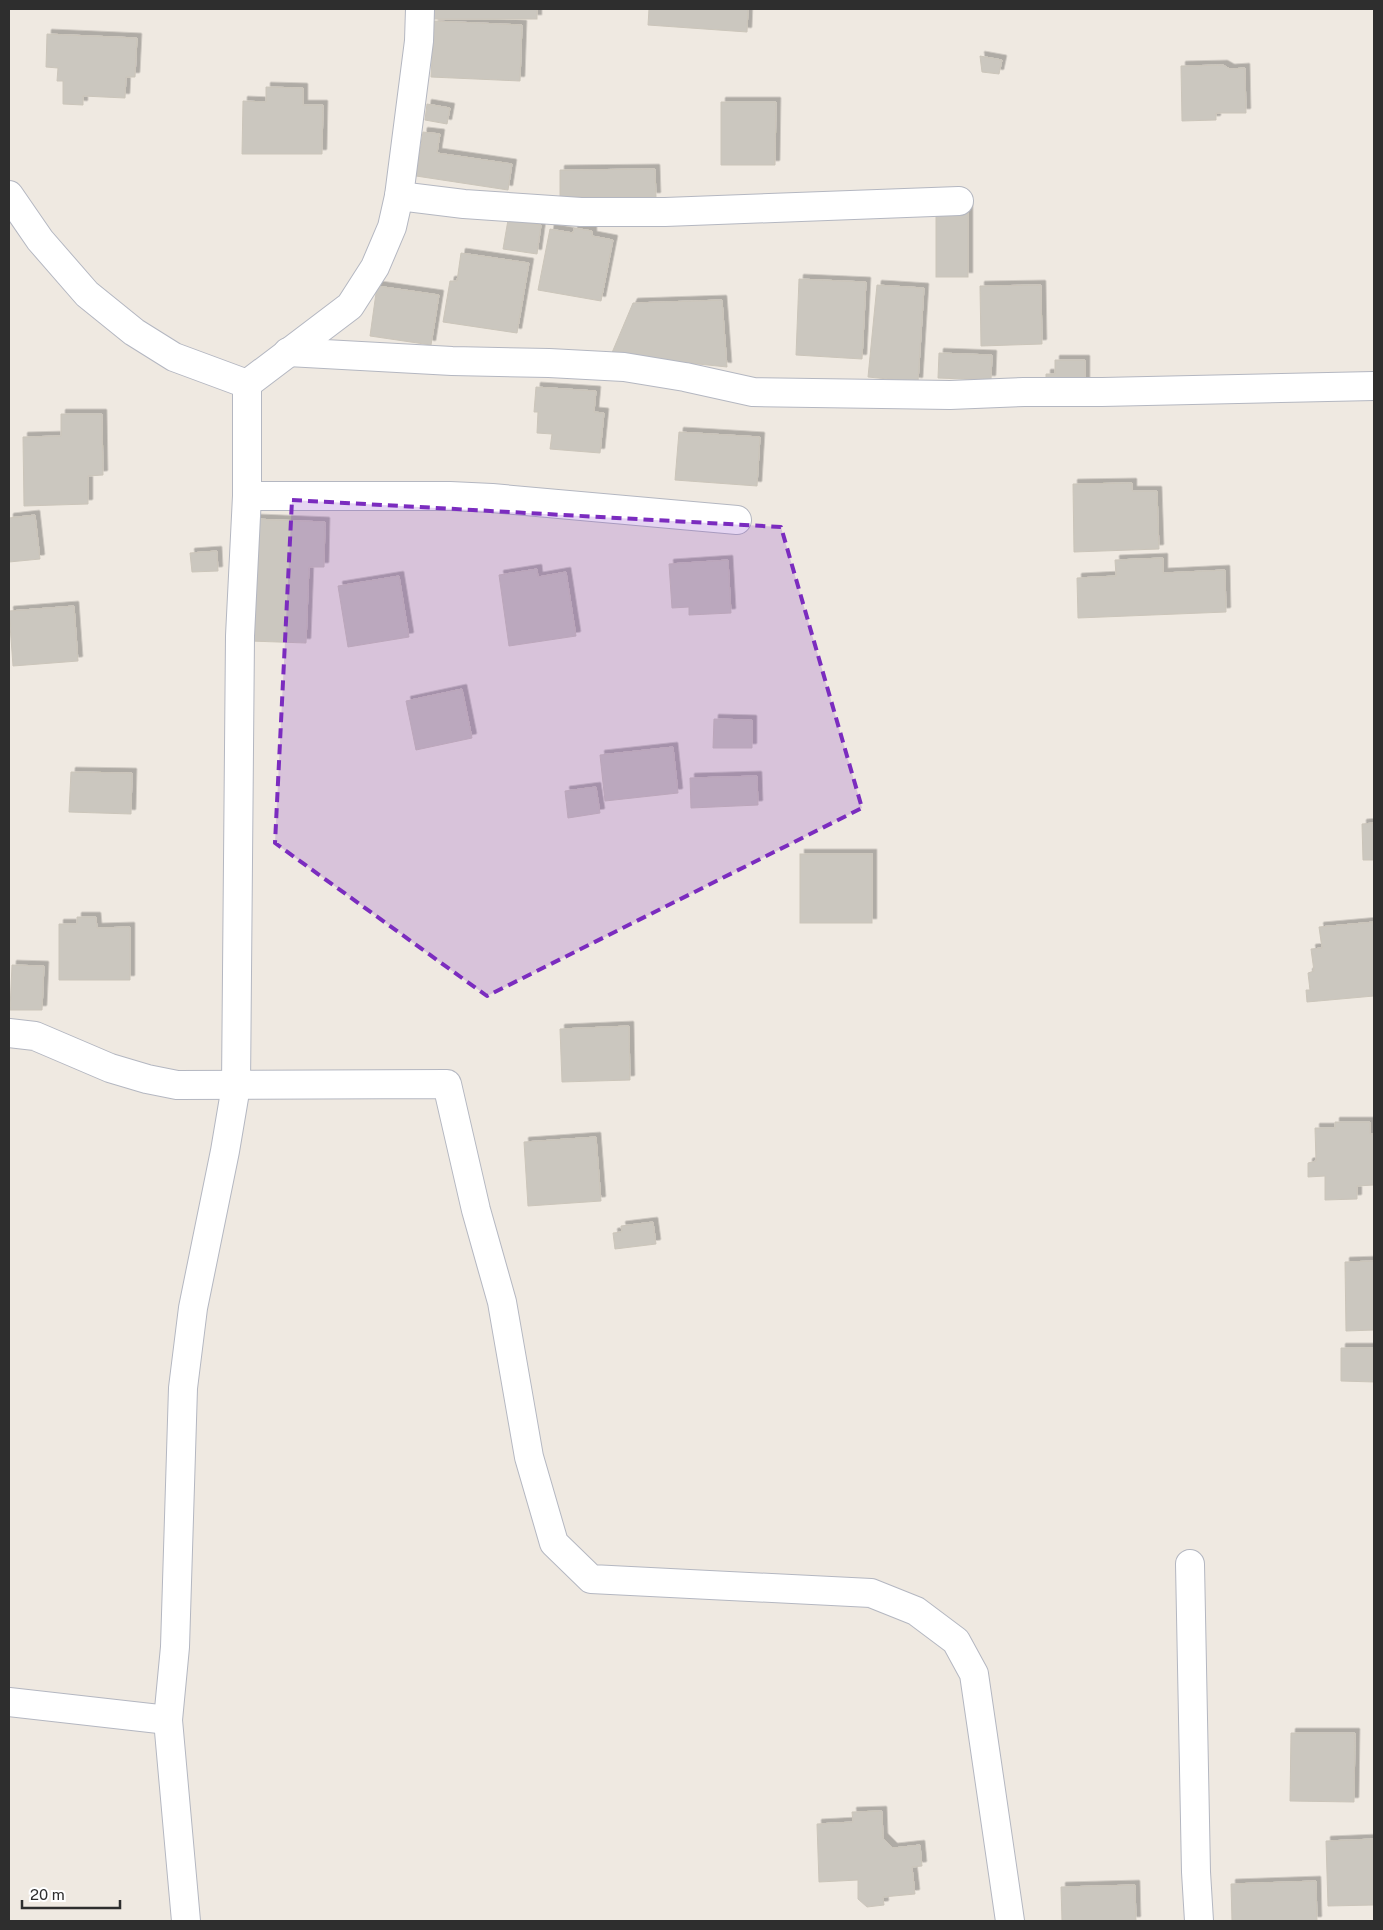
<svg xmlns="http://www.w3.org/2000/svg" width="1383" height="1930" viewBox="0 0 1383 1930" font-family="'Public Sans',sans-serif">
	<style>
		.building { fill: #cbc7bf; stroke: #cbc5ba; filter: url(#shadow) }
		.lines { fill: none; stroke-linecap: round; stroke-linejoin: round }
		.street-casing { stroke: #b4b7c1; stroke-width: 30 }
		.street { stroke: #fff; stroke-width: 28 }
		.marked { fill: #7b2cbf; fill-opacity: 0.2; stroke: #7b2cbf; stroke-width: 4; stroke-dasharray: 10 6; stroke-linejoin: round }
	</style>
	<defs>
		<filter id="shadow"><feDropShadow dx="4.5" dy="-4.5" stdDeviation="0" flood-color="#0004"/></filter>
	</defs>
	<rect width="100%" height="100%" fill="#efe9e1"/>
	<g class="building">
		<rect x="432" y="9" width="105" height="10"/>
		<polygon points="649,9 748,9 747,32 648,25"/>
		<polygon points="434,21 522,25 520,81 431,77"/>
		<polygon points="47,34 137,38 135,77 126,77 125,98 83,96 83,105 63,104 63,81 57,81 58,68 46,67"/>
		<polygon points="980,56 1002,60 999,74 982,72"/>
		<polygon points="1223,65 1230,69 1245,68 1246,113 1216,113 1216,120 1182,121 1181,66"/>
		<polygon points="266,87 303,88 303,105 323,105 322,154 242,154 243,101 266,102"/>
		<polygon points="721,102 776,102 775,165 721,165"/>
		<polygon points="427,104 450,108 447,124 425,120"/>
		<polygon points="423,132 440,134 437,153 512,164 508,190 416,176"/>
		<polygon points="655,169 656,197 560,197 560,170"/>
		<rect x="936" y="208" width="32" height="69"/>
		<polygon points="508,220 541,225 537,254 503,249"/>
		<polygon points="574,228 592,231 592,236 613,240 601,301 538,290 550,229 573,233"/>
		<polygon points="461,253 529,263 517,333 443,322 450,281 457,281"/>
		<polygon points="799,279 866,282 862,359 796,355"/>
		<polygon points="877,285 924,288 918,382 868,377"/>
		<polygon points="1041,285 1042,344 981,346 980,286"/>
		<polygon points="377,286 439,295 431,345 370,336"/>
		<polygon points="722,300 727,367 611,355 633,303"/>
		<polygon points="939,353 992,355 991,380 938,378"/>
		<polygon points="1055,360 1085,360 1085,384 1046,384 1046,374 1055,374"/>
		<polygon points="536,387 596,391 594,412 604,413 600,453 550,449 552,434 537,433 538,412 534,412"/>
		<polygon points="61,414 102,414 103,475 88,476 88,504 24,506 23,437 61,436"/>
		<polygon points="679,432 760,437 757,486 675,480"/>
		<polygon points="1132,483 1132,491 1157,491 1159,549 1074,552 1073,484"/>
		<polygon points="35,515 40,559 9,562 9,518"/>
		<polygon points="255,519 325,522 324,567 309,567 306,643 250,641"/>
		<polygon points="217,551 218,571 192,572 190,553"/>
		<polygon points="1163,558 1163,573 1225,570 1226,612 1078,618 1077,578 1116,576 1115,560"/>
		<polygon points="728,560 731,613 689,615 689,607 672,608 669,564"/>
		<polygon points="537,569 538,577 566,572 576,636 509,646 499,575"/>
		<polygon points="399,576 409,637 348,647 338,586"/>
		<polygon points="74,606 78,661 13,666 9,611"/>
		<polygon points="462,689 472,738 416,750 406,701"/>
		<polygon points="714,719 752,720 752,748 713,748"/>
		<polygon points="673,747 678,793 605,801 600,755"/>
		<polygon points="71,772 132,773 131,814 69,812"/>
		<polygon points="757,776 758,805 691,808 690,778"/>
		<polygon points="596,787 600,813 568,818 565,791"/>
		<polygon points="1374,823 1374,860 1363,860 1362,824"/>
		<rect x="800" y="854" width="72" height="69"/>
		<polygon points="77,917 96,917 97,928 130,927 130,980 59,980 59,924 77,924"/>
		<polygon points="1374,922 1374,996 1307,1002 1306,990 1310,990 1308,973 1314,971 1311,949 1322,948 1319,927"/>
		<polygon points="12,965 44,966 42,1010 10,1010"/>
		<polygon points="629,1026 630,1080 562,1082 560,1029"/>
		<polygon points="1335,1122 1370,1122 1370,1134 1374,1134 1374,1185 1357,1186 1357,1199 1325,1200 1325,1176 1308,1177 1308,1163 1316,1161 1315,1128 1335,1128"/>
		<polygon points="596,1137 601,1201 528,1206 524,1142"/>
		<polygon points="653,1222 656,1244 615,1249 613,1233 622,1232 621,1226"/>
		<polygon points="1374,1261 1374,1330 1346,1331 1345,1262"/>
		<polygon points="1341,1348 1374,1348 1374,1382 1341,1381"/>
		<polygon points="1291,1733 1355,1733 1354,1802 1290,1801"/>
		<polygon points="882,1811 883,1838 893,1848 920,1845 922,1866 912,1867 915,1894 883,1897 884,1905 867,1907 858,1899 858,1880 819,1882 817,1824 853,1822 852,1812"/>
		<polygon points="1374,1839 1374,1905 1328,1906 1326,1841"/>
		<polygon points="1316,1881 1317,1921 1232,1921 1231,1884"/>
		<polygon points="1135,1885 1136,1921 1062,1921 1061,1887"/>
	</g>
	<g class="lines">
		<g class="street-casing">
			<g id="street">
				<polyline points="9,195 40,240 87,294 134,332 174,357 247,384"/>
				<polyline points="399,196 464,204 581,212 665,212 959,201"/>
				<polyline points="288,352 452,361 549,363 624,367 685,377 753,392 950,395 1024,392 1102,392 1374,386"/>
				<polyline points="247,496 450,496 492,498 737,520"/>
				<polyline points="9,1033 35,1036 110,1068 147,1079 177,1085 447,1084 476,1210 502,1302 529,1457 554,1543 591,1579 871,1593 916,1611 956,1641 974,1674 1010,1921"/>
				<polyline points="1190,1564 1196,1872 1199,1921"/>
				<polyline points="9,1702 168,1720"/>
				<polyline points="186,1921 168,1720 175,1647 183,1388 193,1308 225,1151 236,1086 240,636 247,496 247,384 350,306 375,267 392,227 399,196 419,41 420,9"/>
			</g>
		</g>
		<use href="#street" class="street"/>
	</g>
	<path class="marked" d="M292 500 781 527 862 808 487 996 275 843Z"/>
	<rect width="1383" height="1930" fill="none" stroke="#2e2e2e" stroke-width="20"/>
	<path d="M22 1900v8h98v-8" fill="none" stroke="#2e2e2e" stroke-width="2.5"/>
	<text x="30" y="1900" font-size="15" fill="#2e2e2e" stroke="#ffffff" stroke-width="4" paint-order="stroke">20 m</text>
</svg>
